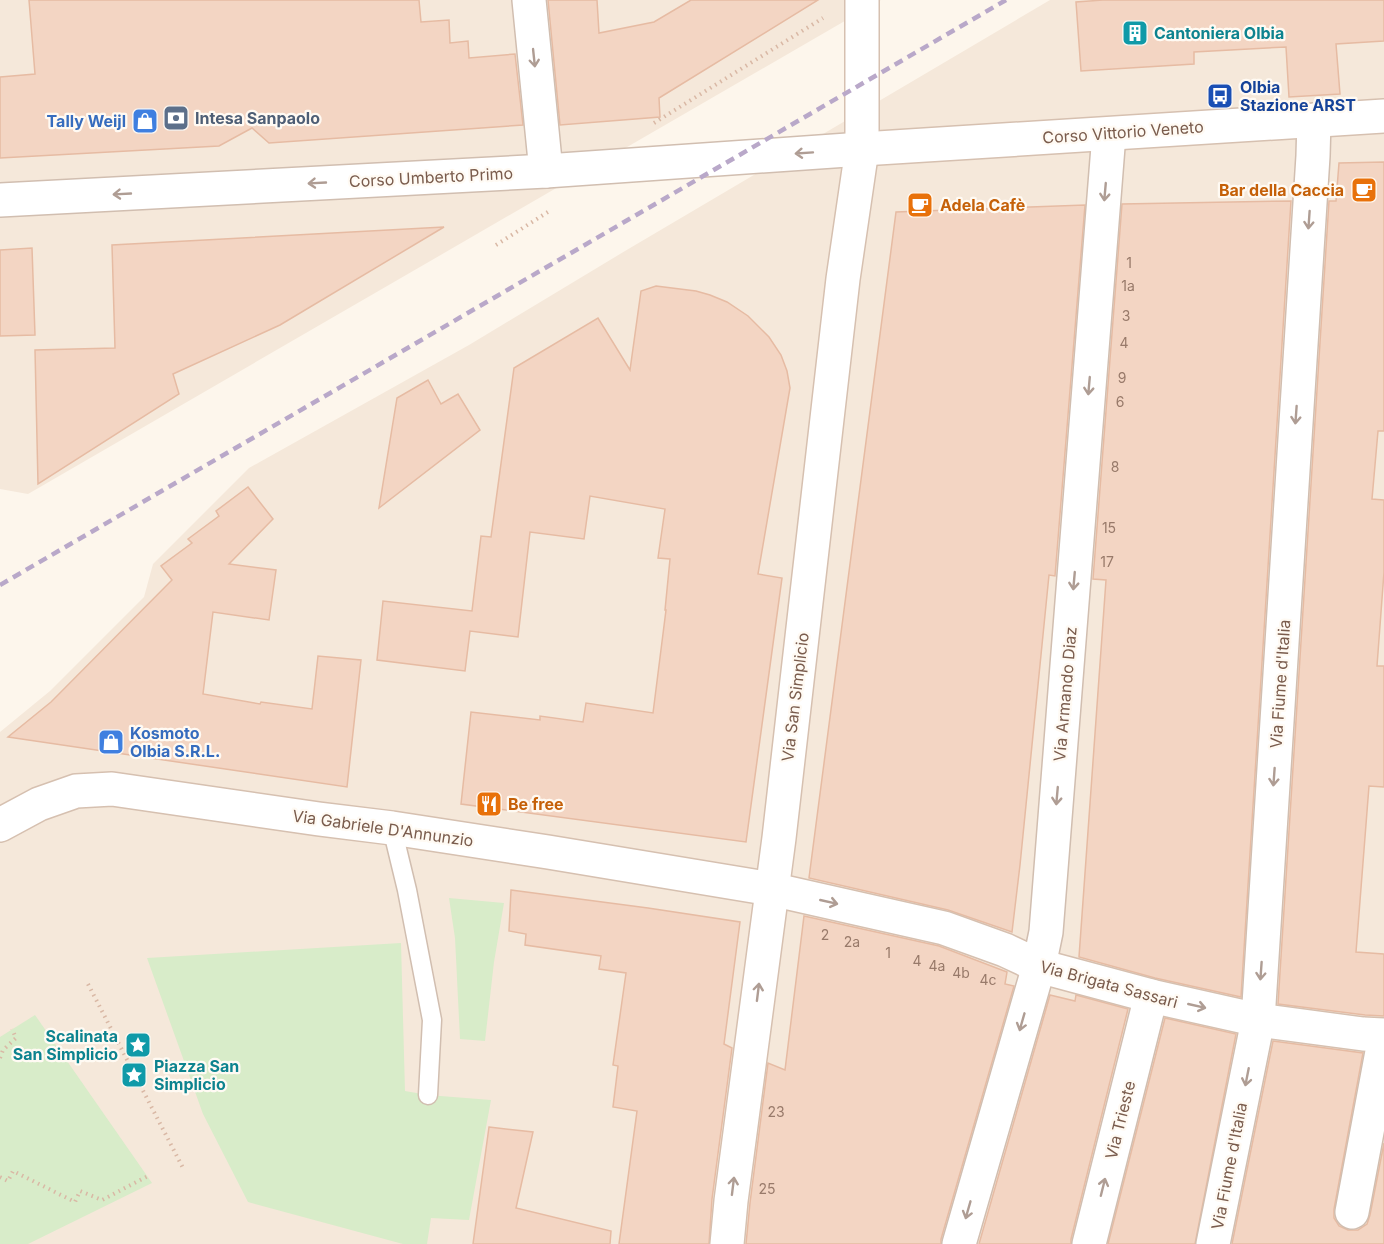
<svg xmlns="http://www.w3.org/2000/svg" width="1384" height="1244" viewBox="0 0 1384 1244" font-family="Inter,sans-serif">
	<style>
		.residential { fill: #f5e8da }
		.green { fill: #d8ecc9 }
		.building { fill: #f3d5c3; stroke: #e6bba3; stroke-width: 1.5 }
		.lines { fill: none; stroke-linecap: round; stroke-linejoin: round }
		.lane-casing { stroke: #d1beb0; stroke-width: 21 }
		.street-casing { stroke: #d1beb0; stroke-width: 36 }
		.secondary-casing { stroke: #d6c0b0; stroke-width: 36 }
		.path { stroke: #d9b8a5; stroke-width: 4; stroke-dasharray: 1.5 4.5; stroke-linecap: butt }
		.lane { stroke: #fff; stroke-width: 18 }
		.street { stroke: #fff; stroke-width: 33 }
		.secondary { stroke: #fff; stroke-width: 33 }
		.rail { stroke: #b9a8c9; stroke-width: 4.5; stroke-dasharray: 9 6; stroke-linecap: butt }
		.oneway { stroke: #af9d94 }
		.labels { text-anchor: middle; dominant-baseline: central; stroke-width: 4.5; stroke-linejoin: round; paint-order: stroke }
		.number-label { font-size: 14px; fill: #987a6a }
		.culture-label { font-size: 16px; font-weight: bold; fill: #0d838f; stroke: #fffaf3; text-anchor: start }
		.transit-label { font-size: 16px; font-weight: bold; fill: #164399; stroke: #fffaf3; text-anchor: start }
		.service-label { font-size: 16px; font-weight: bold; fill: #4e5e75; stroke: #fffaf3; text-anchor: start }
		.shop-label { font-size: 16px; font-weight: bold; fill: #366cbe; stroke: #fffaf3; text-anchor: end }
		.street-label { font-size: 16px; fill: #7a5c4d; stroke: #fffaf3 }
		.food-label { font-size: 16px; font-weight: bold; fill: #c56008; stroke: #fffaf3; text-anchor: start }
	</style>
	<rect width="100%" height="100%" fill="#fdf6ec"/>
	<g class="residential">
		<polygon points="0,0 881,0 28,494 0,489"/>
		<polygon points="1050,0 1384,0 1384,1244 0,1244 0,732 50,691 144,597 153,564 249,468 469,345 625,251"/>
	</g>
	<g class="green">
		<polygon points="449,898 504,903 494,962 485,1041 460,1039 455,938"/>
		<polygon points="401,943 405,1091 428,1095 491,1100 469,1220 431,1218 427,1244 403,1244 248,1202 203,1114 147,958"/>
		<polygon points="35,1015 152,1183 28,1244 0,1244 0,1037"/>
	</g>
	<g class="building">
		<polygon points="29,0 419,0 421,22 449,20 450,43 468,41 469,58 515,54 523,125 269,143 252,128 219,146 0,158 0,77 35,74"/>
		<polygon points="548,0 597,0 599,33 654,22 691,0 818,0 659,98 660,117 560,125"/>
		<polygon points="1103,0 1384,0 1384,41 1336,44 1340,94 1289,97 1286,47 1194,52 1194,64 1081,71 1076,2"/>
		<polygon points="1384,162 1384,431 1378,431 1372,499 1384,500 1384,572 1377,666 1384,666 1384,787 1369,786 1356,952 1384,954 1384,1016 1365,1015 1278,1004 1329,201 1336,201 1339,163"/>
		<polygon points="1291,201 1241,997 1155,978 1079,957 1106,580 1093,579 1122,204"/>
		<polygon points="1085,205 1055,576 1049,575 1020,865 1012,932 948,910 809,878 896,212"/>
		<polygon points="444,227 280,325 173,374 179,394 38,484 35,350 115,348 112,245"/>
		<polygon points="32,248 35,335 0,336 0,250"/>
		<polygon points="656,286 696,291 710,295 727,302 748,316 769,337 781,355 787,371 790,388 758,574 782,578 746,842 461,804 471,712 540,720 540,716 583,722 586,703 653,713 666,610 665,610 670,559 658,558 665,509 590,496 584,539 530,532 518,637 470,631 465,671 377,660 383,601 472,611 481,536 491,537 514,368 598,318 630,370 641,291"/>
		<polygon points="428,380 441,404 458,394 480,430 379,508 397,398"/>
		<polygon points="248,487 273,519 229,564 276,570 269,620 213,612 203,694 260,704 261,702 312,709 318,656 361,660 347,787 8,737 51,702 172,580 161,566 192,543 188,539 219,516 216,511"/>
		<polygon points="511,890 648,908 740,922 724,1044 732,1048 712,1199 709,1244 619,1244 637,1111 613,1107 618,1066 613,1065 626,973 599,969 601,956 525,945 526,934 509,931"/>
		<polygon points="804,916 939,946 1007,972 1005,984 1014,986 941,1239 941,1244 746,1244 750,1203 768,1063 785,1070"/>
		<polygon points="1050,995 1075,1001 1076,995 1128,1009 1071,1239 1071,1244 979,1244"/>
		<polygon points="1165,1018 1236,1034 1195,1244 1108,1244"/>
		<polygon points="1273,1041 1363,1053 1334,1209 1334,1218 1339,1226 1348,1230 1358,1230 1367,1224 1370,1215 1384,1143 1384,1244 1232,1244"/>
		<polygon points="489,1127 533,1132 516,1208 611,1231 610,1244 473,1244"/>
	</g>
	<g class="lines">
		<g class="lane-casing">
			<polyline id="lane" points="392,828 407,890 432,1020 428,1095"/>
		</g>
		<g class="street-casing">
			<g id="street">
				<polyline points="529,0 546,171"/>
				<polyline points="0,200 546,171 862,149"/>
				<polyline points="1352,1212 1384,1041"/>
				<polyline points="959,1244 1039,966 1046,932 1109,134"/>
				<polyline points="1089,1244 1151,996"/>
				<polyline points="1213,1244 1258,1020 1313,156 1314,120"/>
			</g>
		</g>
		<g class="secondary-casing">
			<g id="secondary">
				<polyline points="862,149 1384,116"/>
				<polyline points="0,825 39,804 76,791 112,789 319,819 392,828 548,852 771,889 944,928 1005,950 1039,966 1151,996 1258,1020 1363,1034 1384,1035"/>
				<polyline points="727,1244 731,1201 779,838 843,279 862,149 862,0"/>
			</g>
		</g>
		<g class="path">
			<polyline points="654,123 823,18"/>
			<polyline points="496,245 551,210"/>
			<polyline points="88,984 184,1170"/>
			<polyline points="0,1058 3,1050 16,1038 12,1029"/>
			<polyline points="0,1177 8,1181 13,1171 75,1202 80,1191 102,1200 148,1176"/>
		</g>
		<use href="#lane" class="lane"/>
		<use href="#street" class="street"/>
		<use href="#secondary" class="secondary"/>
		<polyline class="rail" points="0,585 1006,0"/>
	</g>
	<defs><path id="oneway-shaft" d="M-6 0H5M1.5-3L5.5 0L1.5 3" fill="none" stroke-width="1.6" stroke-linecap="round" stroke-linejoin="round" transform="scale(1.5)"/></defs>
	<g class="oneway">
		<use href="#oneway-shaft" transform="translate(534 58) rotate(84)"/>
		<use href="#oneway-shaft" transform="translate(804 153) rotate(176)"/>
		<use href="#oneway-shaft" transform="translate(317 183) rotate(177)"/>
		<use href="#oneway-shaft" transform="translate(1105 192) rotate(95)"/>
		<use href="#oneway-shaft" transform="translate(122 194) rotate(177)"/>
		<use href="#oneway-shaft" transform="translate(1309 220) rotate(94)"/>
		<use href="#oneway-shaft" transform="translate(1089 386) rotate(95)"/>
		<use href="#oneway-shaft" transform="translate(1296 415) rotate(94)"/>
		<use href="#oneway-shaft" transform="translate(1074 581) rotate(95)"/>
		<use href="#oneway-shaft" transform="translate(1274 777) rotate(94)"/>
		<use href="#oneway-shaft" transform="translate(1057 796) rotate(95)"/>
		<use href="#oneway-shaft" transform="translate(829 902) rotate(13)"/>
		<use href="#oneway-shaft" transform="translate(1261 971) rotate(94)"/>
		<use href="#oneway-shaft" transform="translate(758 992) rotate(-83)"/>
		<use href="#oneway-shaft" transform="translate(1197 1006) rotate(13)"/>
		<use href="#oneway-shaft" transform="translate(1022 1022) rotate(106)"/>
		<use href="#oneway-shaft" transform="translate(1247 1077) rotate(101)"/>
		<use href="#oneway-shaft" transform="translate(733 1186) rotate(-83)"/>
		<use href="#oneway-shaft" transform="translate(1103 1187) rotate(-76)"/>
		<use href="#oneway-shaft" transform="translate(968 1210) rotate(106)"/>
	</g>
	<defs>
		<g id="building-square" transform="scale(1.35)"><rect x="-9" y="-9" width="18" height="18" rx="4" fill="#0f9aa8" stroke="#fffaf3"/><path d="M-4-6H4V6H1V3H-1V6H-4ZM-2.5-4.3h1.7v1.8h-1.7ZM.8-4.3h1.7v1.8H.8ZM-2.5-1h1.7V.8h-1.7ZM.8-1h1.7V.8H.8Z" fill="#fff"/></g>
		<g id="bus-square" transform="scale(1.35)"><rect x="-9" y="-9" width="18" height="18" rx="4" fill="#1a4fb4" stroke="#fffaf3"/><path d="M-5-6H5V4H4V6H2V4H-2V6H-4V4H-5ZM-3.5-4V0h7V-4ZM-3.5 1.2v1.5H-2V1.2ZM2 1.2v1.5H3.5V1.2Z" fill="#fff"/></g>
		<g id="bank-square" transform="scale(1.35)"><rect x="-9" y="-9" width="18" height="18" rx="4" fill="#5c6f8a" stroke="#fffaf3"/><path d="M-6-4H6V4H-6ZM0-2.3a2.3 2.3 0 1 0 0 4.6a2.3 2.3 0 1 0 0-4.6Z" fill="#fff"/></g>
		<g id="shop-square" transform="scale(1.35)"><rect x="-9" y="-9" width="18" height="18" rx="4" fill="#3f7fe0" stroke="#fffaf3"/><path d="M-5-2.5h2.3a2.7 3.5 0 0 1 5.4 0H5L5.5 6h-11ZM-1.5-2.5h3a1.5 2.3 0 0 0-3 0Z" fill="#fff"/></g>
		<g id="cafe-square" transform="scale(1.35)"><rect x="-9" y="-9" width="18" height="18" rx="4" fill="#e8710a" stroke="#fffaf3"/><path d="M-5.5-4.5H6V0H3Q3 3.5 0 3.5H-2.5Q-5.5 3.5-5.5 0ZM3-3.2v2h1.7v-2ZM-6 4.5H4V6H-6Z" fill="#fff"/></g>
		<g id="restaurant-square" transform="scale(1.35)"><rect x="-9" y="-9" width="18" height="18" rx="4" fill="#e8710a" stroke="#fffaf3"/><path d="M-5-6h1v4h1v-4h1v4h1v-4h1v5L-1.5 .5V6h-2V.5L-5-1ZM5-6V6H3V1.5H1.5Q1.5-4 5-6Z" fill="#fff"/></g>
		<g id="sight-square" transform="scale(1.35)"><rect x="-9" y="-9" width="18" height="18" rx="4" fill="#0f9aa8" stroke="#fffaf3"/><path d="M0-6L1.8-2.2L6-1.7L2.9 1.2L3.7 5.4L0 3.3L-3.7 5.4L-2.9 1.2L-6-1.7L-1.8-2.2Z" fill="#fff"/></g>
	</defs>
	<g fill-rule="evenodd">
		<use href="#building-square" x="1135" y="33"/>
		<use href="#bus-square" x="1220" y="96"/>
		<use href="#bank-square" x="176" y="118"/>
		<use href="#shop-square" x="145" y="121"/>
		<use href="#cafe-square" x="1364" y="190"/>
		<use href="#cafe-square" x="920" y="205"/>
		<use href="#shop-square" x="111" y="742"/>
		<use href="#restaurant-square" x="489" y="804"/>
		<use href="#sight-square" x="138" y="1045"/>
		<use href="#sight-square" x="134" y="1075"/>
	</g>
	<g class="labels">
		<g class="number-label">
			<text x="1129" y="262">1</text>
			<text x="1128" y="285">1a</text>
			<text x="1126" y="315">3</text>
			<text x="1124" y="342">4</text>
			<text x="1122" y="377">9</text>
			<text x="1120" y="401">6</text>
			<text x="1115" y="466">8</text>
			<text x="1109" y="527">15</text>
			<text x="1107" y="561">17</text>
			<text x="825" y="934">2</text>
			<text x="852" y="941">2a</text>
			<text x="888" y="952">1</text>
			<text x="917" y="960">4</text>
			<text x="937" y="965">4a</text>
			<text x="961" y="972">4b</text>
			<text x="988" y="979">4c</text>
			<text x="776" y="1111">23</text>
			<text x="767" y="1188">25</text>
		</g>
		<g class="culture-label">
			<text x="1154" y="33">Cantoniera Olbia</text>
			<text x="118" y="1036" text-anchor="end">Scalinata<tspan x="118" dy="18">San Simplicio</tspan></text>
			<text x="154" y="1066">Piazza San<tspan x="154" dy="18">Simplicio</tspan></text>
		</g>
		<g class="transit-label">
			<text x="1240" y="87">Olbia<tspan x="1240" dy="18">Stazione ARST</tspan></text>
		</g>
		<g class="service-label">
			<text x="195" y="118">Intesa Sanpaolo</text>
		</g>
		<g class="shop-label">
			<text x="126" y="121">Tally Weijl</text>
			<text x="130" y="733" text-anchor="start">Kosmoto<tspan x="130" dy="18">Olbia S.R.L.</tspan></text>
		</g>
		<g class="street-label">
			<text transform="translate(1123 132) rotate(-4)">Corso Vittorio Veneto</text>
			<text transform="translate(431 177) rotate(-3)">Corso Umberto Primo</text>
			<text transform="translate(1280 684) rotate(-86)">Via Fiume d'Italia</text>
			<text transform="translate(1065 694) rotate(-85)">Via Armando Diaz</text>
			<text transform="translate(795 697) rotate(-83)">Via San Simplicio</text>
			<text transform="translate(383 828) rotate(8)">Via Gabriele D'Annunzio</text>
			<text transform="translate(1109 984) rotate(15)">Via Brigata Sassari</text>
			<text transform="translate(1120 1120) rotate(-76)">Via Trieste</text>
			<text transform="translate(1229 1166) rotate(-79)">Via Fiume d'Italia</text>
		</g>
		<g class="food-label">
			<text x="1344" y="190" text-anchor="end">Bar della Caccia</text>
			<text x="940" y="205">Adela Cafè</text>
			<text x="508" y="804">Be free</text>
		</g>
	</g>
</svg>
